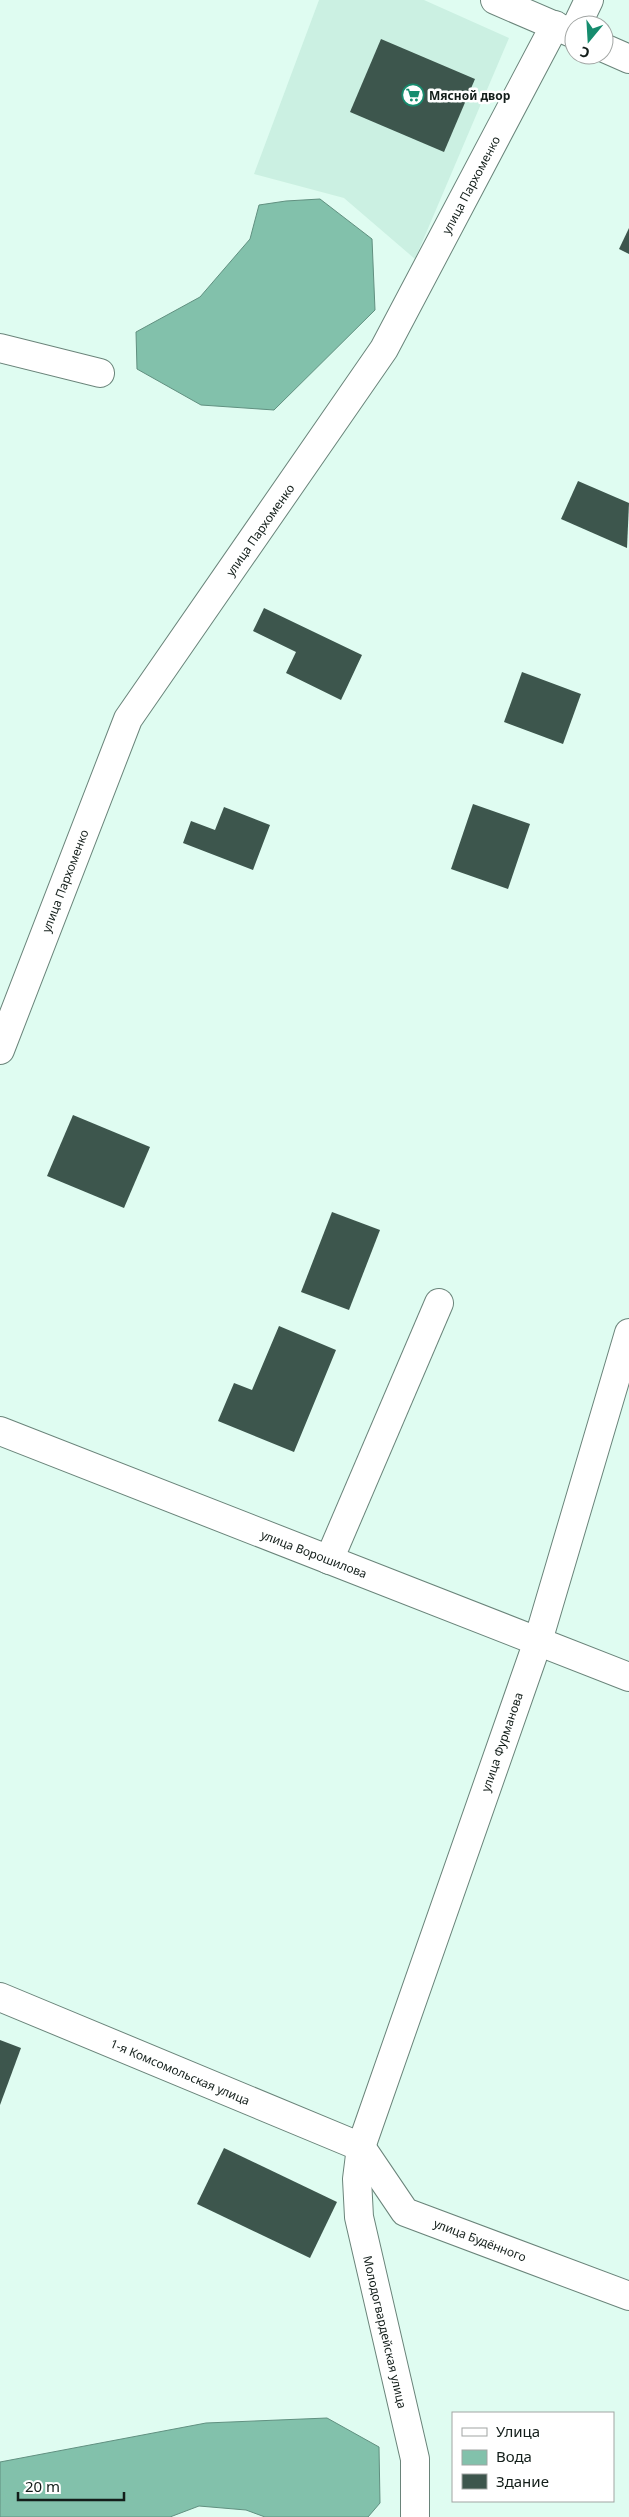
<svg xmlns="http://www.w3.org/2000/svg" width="629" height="2517" viewBox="0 0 629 2517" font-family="'Noto Sans',sans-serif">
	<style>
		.built { fill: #cbf0e2 }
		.water { fill: #82c1ab; stroke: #619080 }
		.building { fill: #3d564d }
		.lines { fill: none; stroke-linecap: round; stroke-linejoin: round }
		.minor-casing { stroke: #6a847a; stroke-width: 30 }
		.minor { stroke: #fff; stroke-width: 28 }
		.labels { text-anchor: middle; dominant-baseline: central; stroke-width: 5; stroke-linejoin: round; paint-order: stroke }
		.poi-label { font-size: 12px; font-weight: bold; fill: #131e1a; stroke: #fff; text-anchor: start }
		.street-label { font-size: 12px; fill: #131e1a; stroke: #fff }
	</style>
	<rect width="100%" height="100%" fill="#dffcf1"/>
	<polygon class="built" points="319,0 424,0 509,38 415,259 344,198 254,174"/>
	<g class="water">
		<polygon points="320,199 372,239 375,310 274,410 201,405 137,369 136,332 200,297 250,239 259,205 286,201"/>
		<polygon points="327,2418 379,2447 380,2503 368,2517 265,2517 246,2510 199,2506 170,2517 0,2517 0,2462 206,2423"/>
	</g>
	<g class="building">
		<polygon points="381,39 475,79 444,152 350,112"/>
		<polygon points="629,228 629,254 619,249"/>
		<polygon points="578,481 629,503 627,548 561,519"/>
		<polygon points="264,608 362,655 341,700 286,673 296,652 253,631"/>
		<polygon points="522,672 581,694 563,744 504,722"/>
		<polygon points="473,804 530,824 508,889 451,869"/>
		<polygon points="224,807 270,825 253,870 183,843 191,821 215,830"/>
		<polygon points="73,1115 150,1147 124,1208 47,1176"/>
		<polygon points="332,1212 380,1230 349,1310 301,1292"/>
		<polygon points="279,1326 336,1350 294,1452 218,1421 234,1383 252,1390"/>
		<polygon points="0,2040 21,2048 0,2105"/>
		<polygon points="224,2148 337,2202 310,2258 197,2204"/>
	</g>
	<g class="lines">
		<g class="minor-casing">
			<g id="minor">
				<polyline points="495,0 574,34"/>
				<polyline points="577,25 589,0"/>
				<polyline points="604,48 629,59"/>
				<polyline points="0,348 100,373"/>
				<polyline points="0,1050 128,719 384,349 555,25"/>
				<polyline points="0,1431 629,1677"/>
				<polyline points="329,1560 439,1303"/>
				<polyline points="0,1997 361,2147"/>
				<polyline points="361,2147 405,2212 629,2296"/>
				<polyline points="415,2517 415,2459 359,2217 357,2179 361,2147 538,1641 629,1333"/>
			</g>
		</g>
		<use href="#minor" class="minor"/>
	</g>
	<defs>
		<g id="supermarket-ring" transform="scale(1.125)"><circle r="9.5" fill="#fff" stroke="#168c6e" stroke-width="1.5"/><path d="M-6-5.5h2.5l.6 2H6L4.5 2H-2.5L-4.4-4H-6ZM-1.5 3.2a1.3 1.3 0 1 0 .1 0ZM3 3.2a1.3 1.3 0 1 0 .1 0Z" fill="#168c6e"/></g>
	</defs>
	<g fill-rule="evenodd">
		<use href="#supermarket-ring" x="413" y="95"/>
	</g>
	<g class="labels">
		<g class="poi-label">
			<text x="429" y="95">Мясной двор</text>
		</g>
		<g class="street-label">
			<text transform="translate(471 185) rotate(-62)">улица Пархоменко</text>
			<text transform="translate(260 530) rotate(-55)">улица Пархоменко</text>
			<text transform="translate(65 881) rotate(-69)">улица Пархоменко</text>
			<text transform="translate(314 1554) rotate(21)">улица Ворошилова</text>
			<text transform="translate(502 1742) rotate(-71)">улица Фурманова</text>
			<text transform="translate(180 2072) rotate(23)">1-я Комсомольская улица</text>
			<text transform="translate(480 2240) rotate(21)">улица Будённого</text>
			<text transform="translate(385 2332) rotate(77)">Молодогвардейская улица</text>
		</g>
	</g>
	<rect x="452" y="2412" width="162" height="90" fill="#ffffff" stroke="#a1a5a3"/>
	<rect x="462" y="2428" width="25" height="8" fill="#ffffff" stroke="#a1a5a3"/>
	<text x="496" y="2437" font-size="15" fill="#131e1a">Улица</text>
	<rect x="462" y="2450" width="25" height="15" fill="#82c1ab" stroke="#a1a5a3"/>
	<text x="496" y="2462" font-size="15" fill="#131e1a">Вода</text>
	<rect x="462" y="2474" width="25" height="15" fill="#3d564d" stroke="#a1a5a3"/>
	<text x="496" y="2487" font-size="15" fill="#131e1a">Здание</text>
	<g transform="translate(589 40) rotate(198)"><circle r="24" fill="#ffffff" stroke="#a1a5a3"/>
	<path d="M0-4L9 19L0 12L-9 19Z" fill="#168c6e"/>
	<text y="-8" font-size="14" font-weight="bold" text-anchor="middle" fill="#131e1a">С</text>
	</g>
	<path d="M18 2492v8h106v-8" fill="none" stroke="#131e1a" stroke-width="2.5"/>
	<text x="25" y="2492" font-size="15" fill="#131e1a" stroke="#ffffff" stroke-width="4" paint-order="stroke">20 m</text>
</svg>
